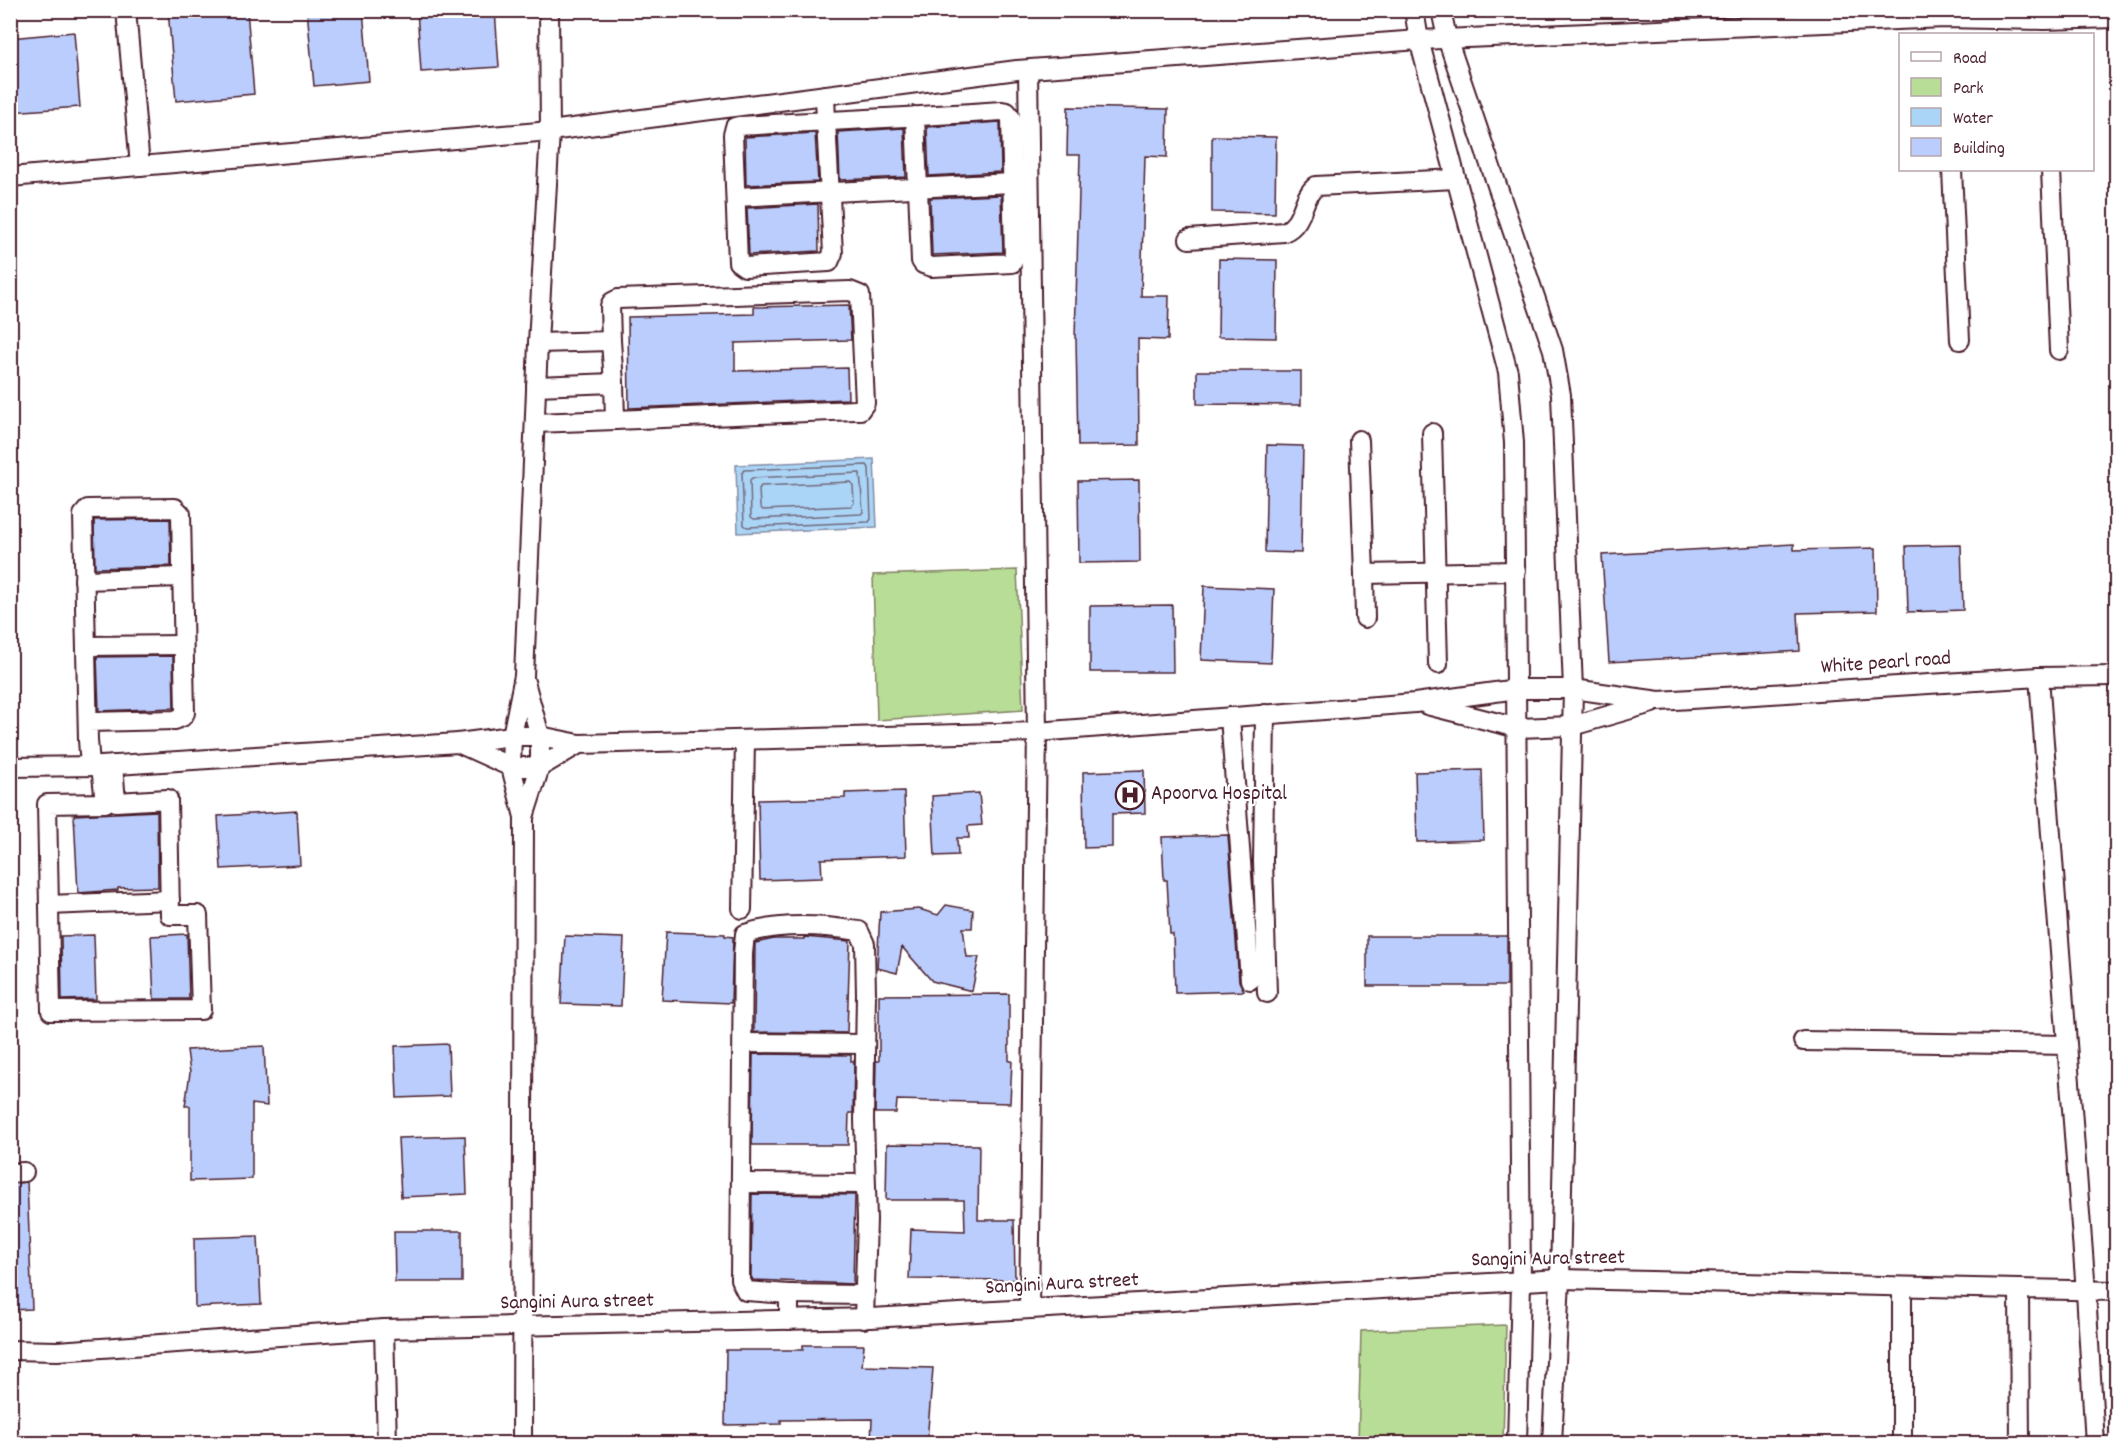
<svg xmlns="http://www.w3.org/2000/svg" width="2127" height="1454" viewBox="0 0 2127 1454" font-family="Dekko,sans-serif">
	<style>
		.green { fill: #b8dd97; stroke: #817e61; stroke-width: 1.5 }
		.water { fill: #abd5f6; stroke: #848ca5; stroke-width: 1.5 }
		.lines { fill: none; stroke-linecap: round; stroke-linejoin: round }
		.shore { stroke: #71687c; stroke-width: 1.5 }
		.building { fill: #bacdfd; stroke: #4a1f2b; stroke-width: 1.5 }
		.minor-casing { stroke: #4a1f2b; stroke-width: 22 }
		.minor { stroke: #fff; stroke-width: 18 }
		.labels { text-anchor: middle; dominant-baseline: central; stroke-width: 4.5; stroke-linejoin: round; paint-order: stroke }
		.street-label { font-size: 21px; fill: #4a1f2b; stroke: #fff }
		.poi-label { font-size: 21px; fill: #4a1f2b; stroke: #fff; text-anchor: start }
	</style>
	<rect width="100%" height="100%" fill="#fff"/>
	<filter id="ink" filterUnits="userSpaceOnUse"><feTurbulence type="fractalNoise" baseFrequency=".0167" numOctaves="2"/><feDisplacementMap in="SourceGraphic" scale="12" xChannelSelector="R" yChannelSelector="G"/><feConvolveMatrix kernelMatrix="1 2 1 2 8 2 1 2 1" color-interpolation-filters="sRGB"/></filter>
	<g filter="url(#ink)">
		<g class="green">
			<polygon points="1017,570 1023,710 877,720 873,575"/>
			<polygon points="1506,1325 1503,1443 1358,1443 1361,1331"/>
		</g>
		<polygon class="water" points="874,459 877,527 738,533 736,465"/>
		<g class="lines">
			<g class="shore">
				<polygon points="867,465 869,468 871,519 869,522 747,527 744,525 742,473 744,470"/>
				<polygon points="860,473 863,512 861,514 754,519 751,517 750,480 752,478"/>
				<polygon points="850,482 853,485 854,503 851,506 763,510 760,507 759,489 761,486"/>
			</g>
		</g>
		<g class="building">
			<polygon points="168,10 247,10 254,94 176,101"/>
			<polygon points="307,10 363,10 369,81 314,86"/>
			<polygon points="417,10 495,10 499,67 421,72"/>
			<polygon points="74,32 80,107 10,112 10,38"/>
			<polygon points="1068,107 1168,109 1167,157 1145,156 1141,296 1169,296 1168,340 1138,339 1139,445 1078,446 1076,339 1075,338 1080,155 1067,155"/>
			<polygon points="1000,122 1001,172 929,176 927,127"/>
			<polygon points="904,128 906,177 840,180 838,132"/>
			<polygon points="815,133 818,182 746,185 745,137"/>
			<polygon points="1212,136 1276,137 1275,213 1212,212"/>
			<polygon points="1001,195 1003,252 932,255 930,198"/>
			<polygon points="818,204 819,251 749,255 747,208"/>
			<polygon points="1219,259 1277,260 1276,338 1218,337"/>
			<polygon points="849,305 851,340 735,343 735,371 847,368 848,399 629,408 628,317 754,314 754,307"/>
			<polygon points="1197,371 1301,371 1301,405 1197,404"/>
			<polygon points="1267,445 1303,446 1301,553 1265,552"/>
			<polygon points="1139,480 1140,562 1079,563 1078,481"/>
			<polygon points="170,519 171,566 95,568 94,520"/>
			<polygon points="1794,544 1794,550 1876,548 1877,611 1798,613 1800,651 1609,662 1602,555"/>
			<polygon points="1961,545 1963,610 1908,612 1906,546"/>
			<polygon points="1204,586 1274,589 1271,663 1201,660"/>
			<polygon points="1172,605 1173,672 1090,672 1090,606"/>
			<polygon points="173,656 174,708 99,711 97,657"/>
			<polygon points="1144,770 1145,813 1112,814 1112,847 1084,848 1083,772"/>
			<polygon points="1482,770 1484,840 1417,842 1415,772"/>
			<polygon points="904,791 906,856 821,859 822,878 760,880 758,800 845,798 845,793"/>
			<polygon points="979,793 982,825 968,826 969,838 957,838 958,855 935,856 932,796"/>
			<polygon points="157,811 158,887 118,888 118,890 78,893 74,815"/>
			<polygon points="297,811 300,865 221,869 218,816"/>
			<polygon points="1228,835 1239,981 1244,991 1175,993 1173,934 1170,934 1167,880 1164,880 1162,837"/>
			<polygon points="946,905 973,910 972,928 963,928 967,957 979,957 972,991 932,981 902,947 897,973 877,968 880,912 919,909 938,915"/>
			<polygon points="666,932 725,934 725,936 733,937 731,1003 662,1000"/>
			<polygon points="187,934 189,999 154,999 151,936"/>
			<polygon points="94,935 96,999 62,1000 61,936"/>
			<polygon points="565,936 624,938 621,1006 561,1004"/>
			<rect x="1367" y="936" width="140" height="50"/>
			<polygon points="804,937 850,941 847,1033 754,1032 755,943 774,939 804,939"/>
			<polygon points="1009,994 1009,1061 1012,1061 1010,1103 897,1100 896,1113 875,1113 876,1061 879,1061 879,995"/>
			<polygon points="448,1044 450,1096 397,1098 395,1046"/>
			<polygon points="264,1046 267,1106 252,1104 252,1179 190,1181 190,1106 185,1106 190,1073 187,1050"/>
			<polygon points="753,1054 851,1055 851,1061 854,1061 853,1113 849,1113 848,1145 752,1145"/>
			<polygon points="465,1136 467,1194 401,1197 398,1138"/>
			<polygon points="887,1144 979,1145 978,1220 1014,1220 1015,1280 909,1279 911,1229 965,1231 964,1200 886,1200"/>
			<polygon points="27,1182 32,1309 10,1310 10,1184"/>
			<polygon points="752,1194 855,1195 853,1284 753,1280 751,1276"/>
			<polygon points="394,1231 462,1231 462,1282 395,1282"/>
			<polygon points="258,1236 261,1304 195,1307 194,1238"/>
			<polygon points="803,1345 864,1345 862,1366 933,1368 927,1441 871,1442 872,1419 781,1420 781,1424 725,1425 726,1350 803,1350"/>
		</g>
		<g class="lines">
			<g class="minor-casing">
				<g id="minor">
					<polyline points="126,10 140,166"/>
					<polyline points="1414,10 1419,40 1508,372 1514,443 1521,1282 1517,1444"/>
					<polyline points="1441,10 1447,38 1553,350 1561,395 1573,689 1560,1279 1552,1444"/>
					<polyline points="1028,70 1037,732 1029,1309"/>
					<path d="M825 95 826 121 833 253 829 262 745 267 738 262 733 135 735 127 739 126C827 121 914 117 1002 111L1007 112 1011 118 1014 259 1012 263 932 267 923 264 921 261 915 116"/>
					<polyline points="1952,170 1960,340"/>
					<polyline points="2051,170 2059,350"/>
					<polyline points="10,177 550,131 1017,70 1419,40 1945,18 2044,20 2116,18"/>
					<polyline points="736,197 1012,183"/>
					<path d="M1189 239 1284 232C1305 223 1300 199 1316 186L1456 179"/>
					<polyline points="611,341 614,383"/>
					<polyline points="536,386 614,383 615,420 855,410 860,410 865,403 860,295 850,291 618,299 612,302 610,306 611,341 538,343"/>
					<polyline points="535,423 615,420"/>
					<polyline points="1432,433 1438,664"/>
					<polyline points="1359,440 1364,574 1516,571"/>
					<polyline points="1364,574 1365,618"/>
					<polyline points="84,580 182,577"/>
					<polyline points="86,646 183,645"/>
					<polyline points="2039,677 2086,1292 2095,1444"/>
					<polyline points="1427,705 1518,728 1572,726 1652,703"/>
					<polyline points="1265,714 1263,861 1267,993"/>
					<polyline points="1230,717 1250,980"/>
					<polyline points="88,722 175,720 182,717 185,713 181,514 175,508 88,509 83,515 88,740 90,766"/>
					<polyline points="458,743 511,767 540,767 579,744"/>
					<polyline points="101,766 105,803 47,804 51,1011 201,1010 198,915 170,915 168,799 116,802 113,765"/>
					<polyline points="10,767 101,766 458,743 512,736 540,736 579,744 1037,732 1415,703 1517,689 1573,689 1659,701 2039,677 2116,676"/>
					<polyline points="524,817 540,767 540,736 525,682"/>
					<polyline points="49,905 170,900"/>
					<polyline points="742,909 745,740"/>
					<polyline points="1803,1041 2067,1045"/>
					<polyline points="743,1043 864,1044"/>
					<polyline points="10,1173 24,1172"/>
					<polyline points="741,1183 865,1184"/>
					<polyline points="2019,1290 2020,1444"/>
					<polyline points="789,1294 864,1295"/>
					<path d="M789 1320V1294L746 1291 740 1279 743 954 745 934C781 922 822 925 859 931L865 944 866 994 864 1120 867 1220 864 1319"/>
					<polyline points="384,1329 387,1444"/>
					<polyline points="10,1350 57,1351 384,1329 871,1318 1560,1279 2116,1291"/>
					<polyline points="522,1444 524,817 511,767 512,736 524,676 538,343 550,131 549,10"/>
					<polyline points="1902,1444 1902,1287"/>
				</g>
			</g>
			<use href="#minor" class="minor"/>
		</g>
	</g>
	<defs>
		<g id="hospital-ring" transform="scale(1.5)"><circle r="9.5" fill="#fff" stroke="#4a1f2b" stroke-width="1.5"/><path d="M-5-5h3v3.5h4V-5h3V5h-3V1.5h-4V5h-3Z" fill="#4a1f2b"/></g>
	</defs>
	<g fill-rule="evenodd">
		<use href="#hospital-ring" x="1130" y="795"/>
	</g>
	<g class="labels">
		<g class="street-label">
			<text transform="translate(1886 664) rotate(-4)">White pearl road</text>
			<text transform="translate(1548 1260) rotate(-1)">Sangini Aura street</text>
			<text transform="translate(1062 1285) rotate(-3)">Sangini Aura street</text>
			<text transform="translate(577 1303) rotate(-1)">Sangini Aura street</text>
		</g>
		<g class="poi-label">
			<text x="1151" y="795">Apoorva Hospital</text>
		</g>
	</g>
	<rect width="2127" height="1454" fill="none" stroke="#fff" stroke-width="36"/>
	<rect x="18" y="18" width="2091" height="1418" fill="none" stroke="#4a1f2b" stroke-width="2" filter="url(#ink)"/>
	<rect x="1899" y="33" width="195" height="138" fill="#ffffff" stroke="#b7a5aa" stroke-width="1.5"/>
	<rect x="1911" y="52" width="30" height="9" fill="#ffffff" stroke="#b7a5aa" stroke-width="1.5"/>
	<text x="1953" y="63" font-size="18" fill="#4a1f2b">Road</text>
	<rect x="1911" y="78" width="30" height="18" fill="#b8dd97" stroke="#b7a5aa" stroke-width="1.5"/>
	<text x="1953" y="93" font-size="18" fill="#4a1f2b">Park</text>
	<rect x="1911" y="108" width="30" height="18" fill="#abd5f6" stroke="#b7a5aa" stroke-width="1.5"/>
	<text x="1953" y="123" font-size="18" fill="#4a1f2b">Water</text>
	<rect x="1911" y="138" width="30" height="18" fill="#bacdfd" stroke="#b7a5aa" stroke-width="1.5"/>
	<text x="1953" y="153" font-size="18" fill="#4a1f2b">Building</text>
</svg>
